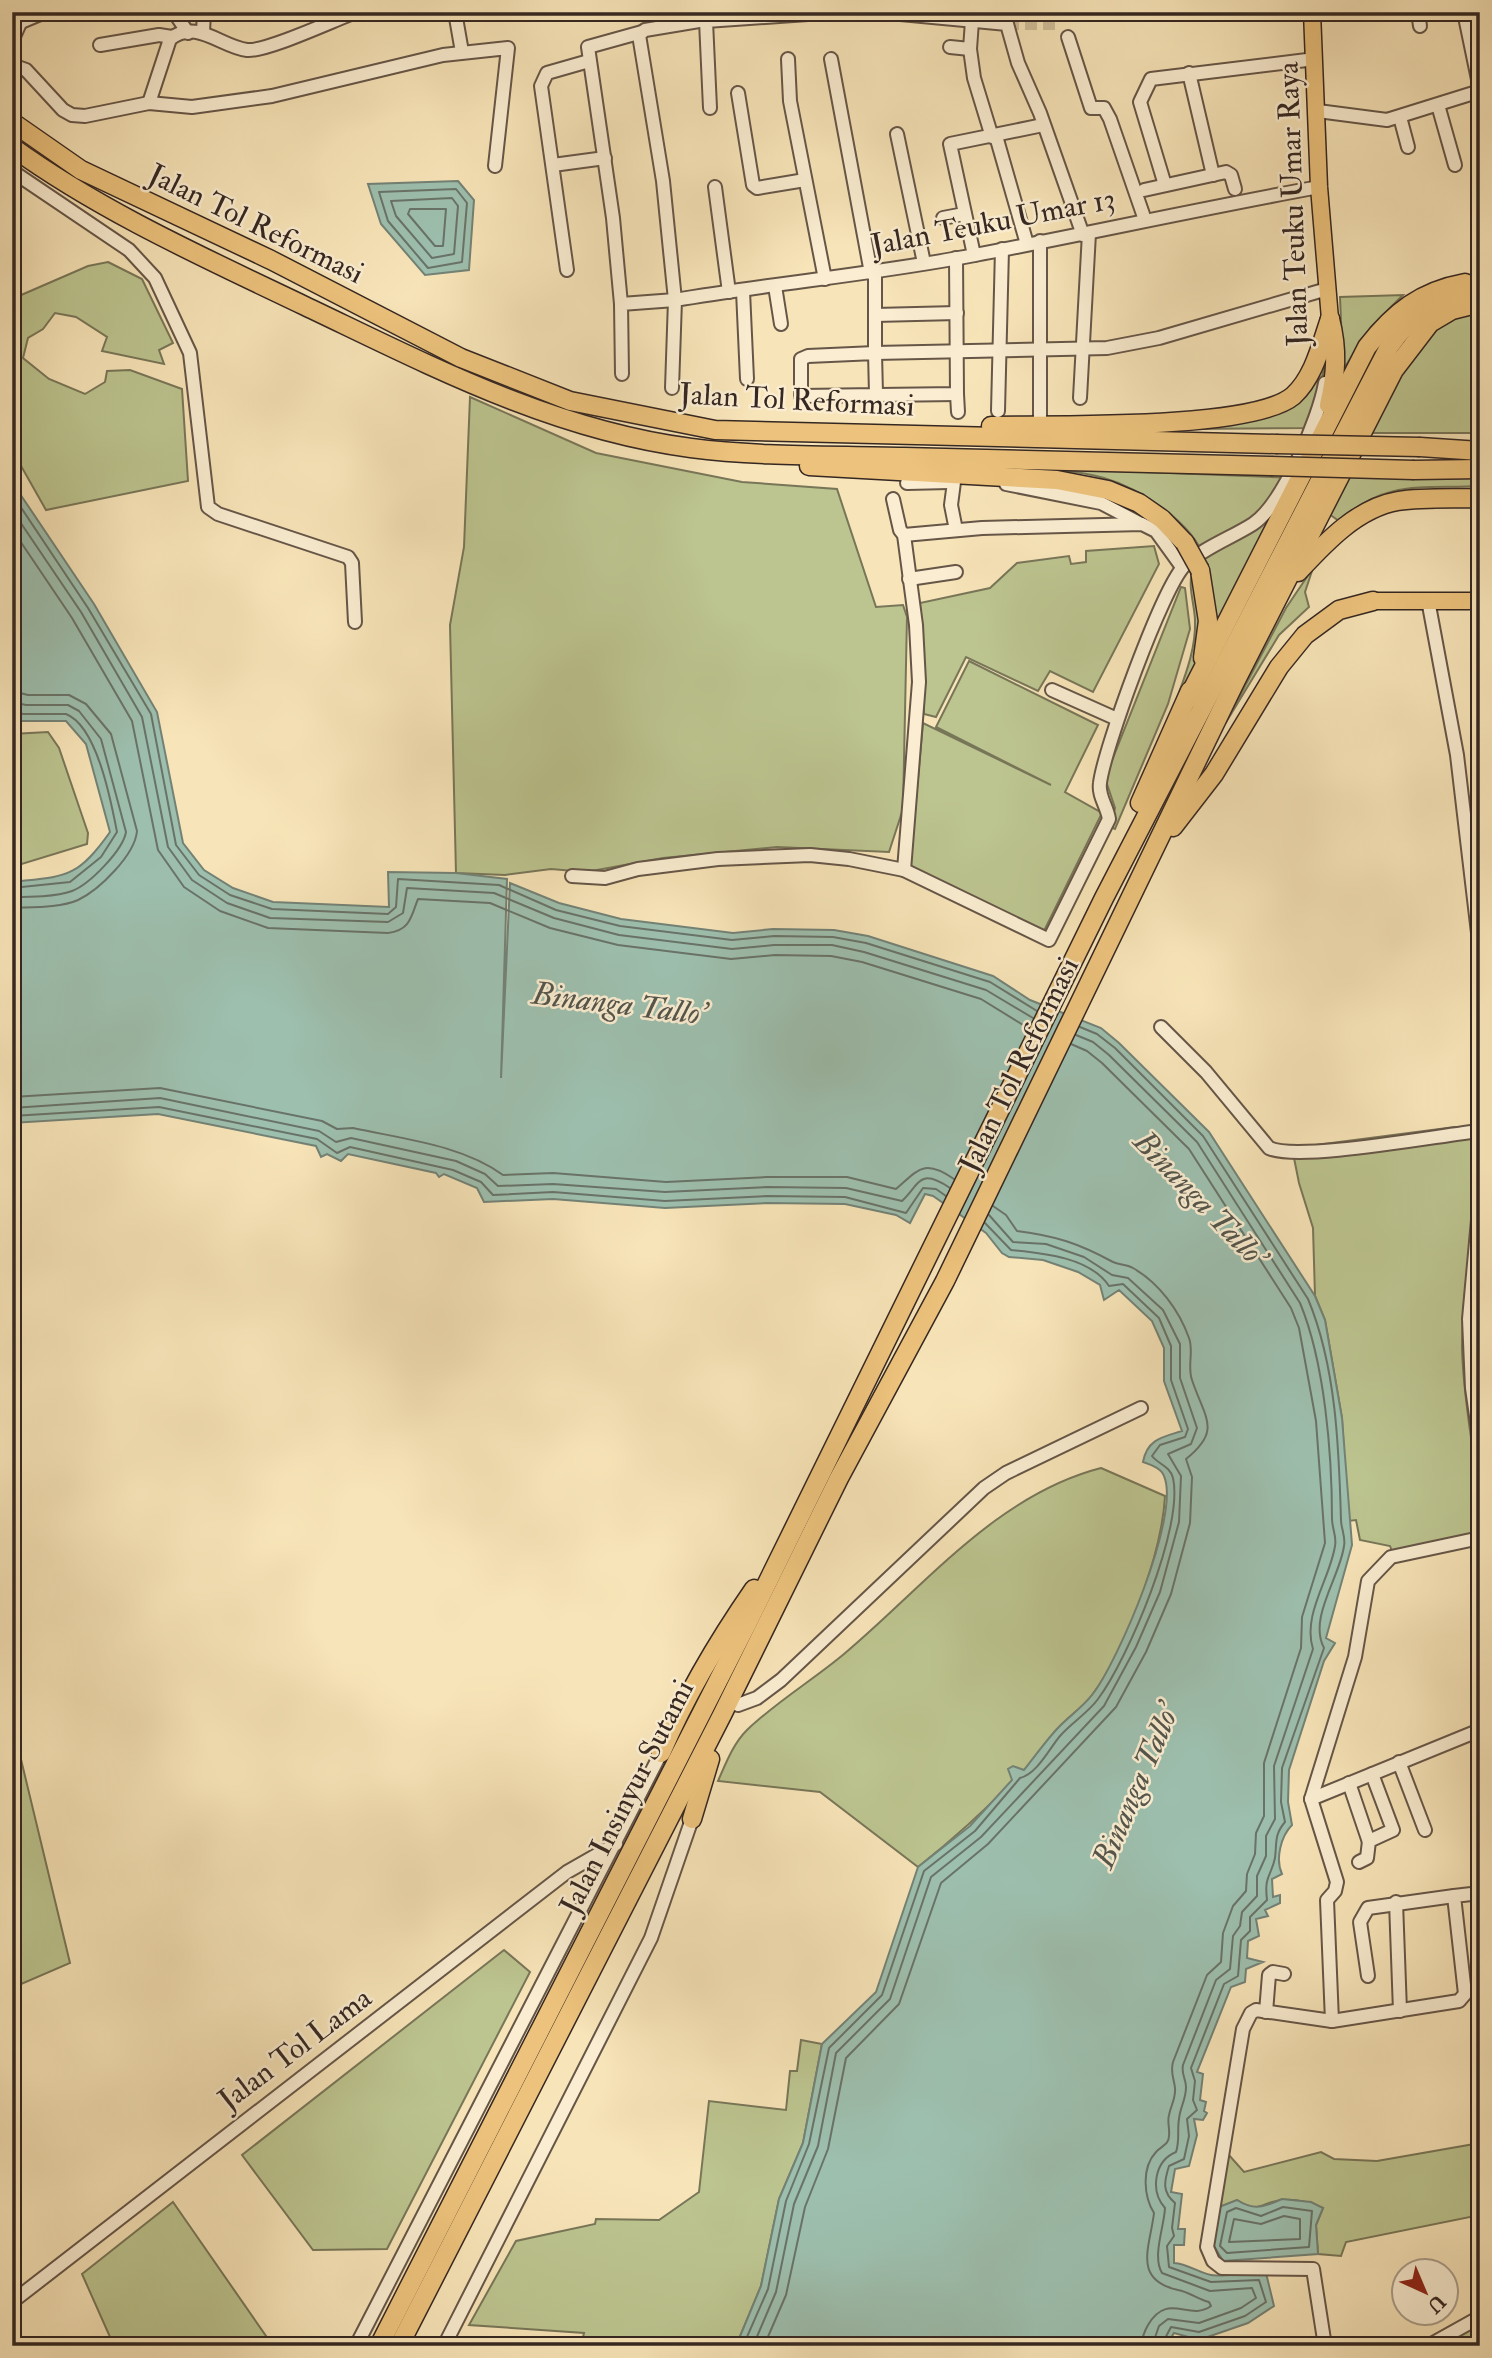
<svg xmlns="http://www.w3.org/2000/svg" width="1492" height="2358" viewBox="0 0 1492 2358" font-family="'IM FELL Double Pica',serif">
	<style>
		.green { fill: #bcc48f; stroke: #787658; stroke-width: 2 }
		.water { fill: #9dbfae; stroke: #738276; stroke-width: 2 }
		.lines { fill: none; stroke-linecap: round; stroke-linejoin: round }
		.shore { stroke: #697368; stroke-width: 2 }
		.minor-tunnel { stroke: #d0be9a; stroke-width: 12; stroke-dasharray: 12 6; stroke-linecap: butt }
		.minor-casing { stroke: #665648; stroke-width: 16 }
		.major-casing { stroke: #352722; stroke-width: 19 }
		.highway-casing { stroke: #352722; stroke-width: 21 }
		.minor { stroke: #faedd1; stroke-width: 12 }
		.major { stroke: #ecc27c; stroke-width: 16 }
		.highway { stroke: #ecc27c; stroke-width: 18 }
		.highway-bridge-casing { stroke: #352722; stroke-width: 21; stroke-linecap: butt }
		.highway-bridge { stroke: #ecc27c; stroke-width: 18 }
		.labels { text-anchor: middle; dominant-baseline: central; stroke-width: 5; stroke-linejoin: round; paint-order: stroke }
		.street-label { font-size: 30px; fill: #352722; stroke: #faedd1 }
		.water-label { font-size: 32px; font-style: italic; fill: #54554c; stroke: #faedd1 }
	</style>
	<rect width="100%" height="100%" fill="#f7e4b8"/>
	<filter id="stains"><feTurbulence type="fractalNoise" baseFrequency=".00286" numOctaves="4"/><feColorMatrix values="0 0 0 0 .2 0 0 0 0 .09 0 0 0 0 .02 0 0 0 .5 -.17"/></filter>
	<radialGradient id="worn" r=".72"><stop offset=".6" stop-color="#630" stop-opacity="0"/><stop offset="1" stop-color="#630" stop-opacity=".3"/></radialGradient>
	<g class="green">
		<polygon points="108,262 142,279 173,343 159,350 164,364 102,351 107,337 76,317 55,313 43,329 28,338 23,358 49,379 85,394 105,382 107,371 130,370 182,389 188,481 46,510 12,450 12,299 88,266"/>
		<polygon points="1403,295 1371,327 1343,370 1340,297"/>
		<polygon points="1480,307 1480,433 1370,433 1398,374 1430,327"/>
		<polygon points="1318,364 1325,365 1310,428 1087,430 1275,412"/>
		<polygon points="470,397 596,453 742,482 837,489 876,607 903,605 907,617 903,809 889,852 777,847 663,858 586,872 551,869 505,875 456,873 450,625 464,547"/>
		<path d="M993 466 1297 478 1212 634C1213 609 1213 584 1205 560 1194 523 1139 488 1104 478 1069 468 1029 469 993 466Z"/>
		<path d="M1347 475H1480V486C1422 489 1386 479 1339 521L1329 514Z"/>
		<polygon points="1154,546 1159,564 1093,692 1050,671 1038,691 966,657 936,717 924,714 920,603 990,588 1017,563 1069,556 1071,564 1086,562 1086,551"/>
		<path d="M1194 568 1202 639 1195 667 1176 701C1185 676 1196 649 1195 621 1195 604 1186 584 1194 568Z"/>
		<polygon points="1313,568 1305,592 1309,607 1279,635 1225,724 1286,608"/>
		<polygon points="1181,587 1185,588 1190,629 1168,704 1115,829 1110,827 1115,808 1105,778"/>
		<polygon points="969,661 1098,725 1065,792 1102,813 1044,931 910,867 923,723 1051,785 936,727"/>
		<polygon points="48,732 59,748 88,833 87,844 12,867 12,734"/>
		<path d="M1455 1127 1477 1128 1480 1134C1480 1205 1462 1276 1462 1347 1463 1410 1480 1471 1480 1534L1392 1551 1390 1546 1360 1540 1356 1520 1348 1521 1342 1418 1325 1320 1315 1296 1313 1228 1299 1183 1292 1148Z"/>
		<path d="M1101 1468 1165 1496C1162 1552 1127 1650 1092 1695 1083 1707 1068 1717 1058 1728 1046 1741 1036 1757 1024 1770 991 1805 956 1837 918 1867L820 1792 718 1781C726 1763 733 1744 747 1730 776 1702 813 1680 844 1654 924 1587 996 1495 1101 1468Z"/>
		<polygon points="12,1628 18,1659 12,1703"/>
		<polygon points="12,1722 70,1963 12,1988"/>
		<polygon points="504,1950 530,1972 387,2249 313,2250 242,2155"/>
		<polygon points="801,2040 822,2044 803,2143 779,2199 761,2286 736,2346 581,2346 584,2333 469,2325 516,2241 595,2224 596,2219 659,2220 699,2192 709,2101 786,2110 790,2071 797,2071"/>
		<path d="M1480 2143V2215L1346 2242 1341 2256 1318 2254 1316 2225 1323 2208C1311 2203 1298 2199 1284 2200 1262 2200 1261 2216 1237 2200L1217 2208 1228 2154 1244 2172 1321 2152 1334 2159 1377 2161Z"/>
		<polygon points="173,2202 273,2346 114,2346 82,2274"/>
		<polygon points="1480,2320 1480,2346 1431,2346"/>
	</g>
	<g class="water">
		<polygon points="458,181 474,200 469,270 425,275 381,224 368,184"/>
		<path d="M12 482 94 604 157 712 183 843 204 870 233 888 273 902 389 907 388 872 456 873 507 879 501 1078 510 883 559 903 621 919 733 933 773 929 834 930 868 936 993 976 1030 1000 1101 1028 1119 1043 1209 1132 1315 1296 1325 1320 1342 1418 1352 1545 1326 1638 1335 1643 1324 1661 1289 1770 1288 1802 1292 1825C1281 1836 1275 1859 1282 1874L1272 1879 1273 1897 1280 1895V1903L1265 1910 1268 1916 1256 1919 1259 1936 1248 1941 1247 1958 1263 1962 1246 1969 1245 1982 1231 1987 1197 2072 1203 2074 1200 2100 1206 2102 1204 2111 1207 2113 1203 2120 1194 2119 1197 2135 1189 2166 1175 2169 1171 2192 1182 2194 1178 2229H1185L1184 2245H1174V2263C1188 2264 1197 2272 1211 2275 1220 2277 1253 2272 1266 2273L1274 2306 1248 2323 1199 2340 1174 2333 1166 2346H736L761 2286 779 2199 803 2143 822 2044 876 1992 918 1867 970 1826 1012 1780 1008 1769 1013 1766 1024 1770C1035 1756 1045 1742 1057 1729 1068 1717 1082 1708 1092 1695 1118 1662 1181 1515 1164 1476 1161 1468 1151 1465 1143 1462 1147 1439 1163 1437 1182 1431L1164 1381V1348L1152 1321 1119 1290 1104 1300 1100 1285 1078 1272 1043 1260 1009 1257 1002 1253 986 1233 933 1196 925 1194 910 1223 896 1215 845 1204 767 1203 665 1208 553 1199 484 1202 477 1188 444 1174 439 1177 436 1173 348 1154 341 1161 327 1154 321 1157 316 1146 158 1114 12 1123V882C66 876 77 879 110 832L86 744 66 721H18L12 714Z"/>
		<path d="M1282 2199 1311 2202 1323 2208 1316 2225 1318 2254 1223 2261 1212 2243 1219 2207 1237 2200C1254 2211 1264 2207 1282 2199Z"/>
	</g>
	<g class="lines">
		<g class="shore">
			<polygon points="456,189 467,203 462,262 428,268 388,221 379,192"/>
			<polygon points="452,198 458,206 454,254 432,258 396,216 391,201"/>
			<polygon points="410,209 446,209 443,246 435,246 408,214"/>
			<polyline points="12,494 88,608 151,714 176,845 199,875 230,895 272,909 388,914 396,907 398,879 499,885 556,910 620,926 732,940 774,936 833,937 866,943 990,982 1037,1011"/>
			<polyline points="12,510 81,612 142,717 168,847 192,880 227,903 270,918 388,922 403,913 407,888 494,893 554,918 619,935 732,949 774,945 832,945 864,952 986,990 1033,1018"/>
			<path d="M12 529 72 618 132 721 158 850 184 887 220 911 268 928 388 933C411 930 411 916 418 899L490 903 550 928 618 945 731 959 775 955 831 956 862 962 981 999 1028 1028"/>
			<path d="M12 691 28 695H69L86 704 111 734 137 831C135 855 99 890 78 900 60 908 31 907 12 908"/>
			<path d="M12 702 26 705H68L79 711 101 739 126 832C123 850 90 884 72 891 56 897 30 897 12 897"/>
			<path d="M12 711 23 714H66C97 726 111 801 117 832L101 857 70 882 12 888"/>
			<path d="M1080 1027 1097 1034 1115 1048 1203 1136 1308 1299C1336 1366 1339 1448 1341 1520 1341 1528 1346 1538 1344 1546 1340 1577 1308 1618 1324 1648L1282 1768 1281 1802 1285 1822C1274 1835 1277 1842 1275 1858 1271 1877 1264 1875 1267 1900L1250 1917V1931L1241 1940 1238 1976 1224 1984 1191 2068 1195 2081 1193 2100 1197 2110 1187 2119 1189 2136 1184 2159 1169 2166C1164 2182 1162 2192 1175 2203L1172 2228 1174 2236 1167 2246 1169 2267 1211 2282 1259 2280 1266 2302 1245 2316 1199 2332 1171 2327 1161 2346"/>
			<path d="M1076 1035 1093 1042 1109 1055 1197 1142 1300 1303C1325 1363 1332 1455 1332 1519 1332 1528 1337 1537 1335 1546 1330 1579 1302 1615 1313 1649L1274 1766 1275 1819 1266 1836V1856L1257 1876V1896L1242 1912 1240 1926 1233 1936 1230 1969 1216 1980 1183 2065C1181 2074 1186 2079 1186 2087 1186 2100 1180 2107 1179 2119 1177 2130 1180 2140 1176 2152 1154 2161 1150 2191 1165 2208 1164 2228 1152 2256 1162 2273L1210 2291 1252 2288 1256 2298 1241 2308 1199 2323 1168 2319 1159 2326 1152 2346"/>
			<path d="M1071 1044 1087 1051 1102 1063 1189 1149 1291 1308 1299 1328 1316 1421 1325 1543 1302 1617 1301 1648 1264 1763V1816L1256 1833 1255 1854 1247 1874 1246 1891 1233 1906 1223 1933 1221 1962 1207 1975 1173 2062C1170 2073 1174 2078 1175 2088 1176 2098 1171 2105 1169 2115 1167 2122 1170 2129 1169 2136 1169 2145 1161 2146 1156 2152 1141 2168 1144 2197 1154 2213 1150 2247 1132 2280 1178 2290 1189 2292 1198 2299 1209 2302L1211 2306C1189 2322 1168 2291 1148 2325 1144 2332 1142 2338 1141 2346"/>
			<path d="M12 1097 160 1088 322 1121 337 1129 353 1128C403 1139 462 1145 503 1175L553 1173 666 1182 767 1177H847L896 1189C918 1170 924 1158 954 1179"/>
			<path d="M12 1108 160 1098 319 1131 336 1142 351 1138 456 1161 485 1174 498 1186 553 1184 665 1192 767 1187 846 1188 902 1201C920 1184 919 1167 950 1188"/>
			<polyline points="12,1116 159,1107 317,1139 337,1153 350,1147 453,1170 481,1182 493,1195 553,1192 665,1201 767,1196 845,1197 906,1213 923,1188 936,1189 946,1196"/>
			<polygon points="1283,2207 1312,2211 1309,2247 1227,2253 1220,2246 1227,2212 1236,2208 1261,2216"/>
			<polygon points="1284,2216 1300,2219 1300,2239 1229,2242 1234,2219 1261,2224"/>
			<path d="M743 2346 768 2289 786 2201 809 2144 829 2048 882 1995 924 1871 975 1831 1020 1778C1037 1774 1049 1749 1060 1736 1071 1723 1088 1713 1098 1699 1128 1659 1184 1527 1173 1478 1170 1466 1158 1464 1152 1456L1160 1445 1185 1437 1188 1429 1171 1380V1346L1159 1318 1123 1284 1109 1286C1090 1257 1042 1253 1011 1250L985 1223"/>
			<polyline points="753,2346 776,2292 794,2204 818,2146 836,2053 890,1999 931,1877 981,1837 1104,1706 1136,1647 1160,1592 1179,1522 1181,1476 1168,1454 1191,1444 1197,1428 1180,1378 1180,1344 1163,1310 1128,1278 1112,1275 1084,1257 1046,1244 1013,1242 989,1215"/>
			<path d="M764 2346 786 2295 805 2207 828 2149 846 2058 899 2004 941 1883 988 1844 1116 1707 1146 1652 1171 1594 1190 1523 1192 1477 1186 1459C1222 1430 1205 1419 1192 1380 1187 1366 1194 1352 1189 1338 1179 1310 1159 1283 1133 1268 1126 1264 1119 1265 1113 1262 1078 1243 1056 1236 1017 1231L1006 1215 993 1206"/>
		</g>
		<polyline class="minor-tunnel" points="1007,24 1057,24"/>
		<g class="minor-casing">
			<g id="minor">
				<polyline points="174,12 188,33"/>
				<polyline points="455,12 462,52"/>
				<polyline points="879,12 1007,24 1018,63 1040,113 1083,235"/>
				<polyline points="1418,12 1420,26"/>
				<polyline points="1464,12 1480,89"/>
				<polyline points="21,22 45,12"/>
				<polyline points="203,32 204,12"/>
				<polyline points="1068,37 1091,108 1104,108 1110,119 1145,220"/>
				<polyline points="12,41 25,12"/>
				<polyline points="100,45 159,35 172,37"/>
				<polyline points="950,47 970,49 972,21"/>
				<polyline points="970,49 974,78 992,137"/>
				<polyline points="788,59 790,101 825,279"/>
				<polyline points="831,59 871,273"/>
				<polyline points="12,65 26,70 63,110 72,115 85,116 149,103 192,107 272,96 443,55 508,48 495,166"/>
				<polyline points="1189,73 1213,175"/>
				<polyline points="738,93 753,185 757,188 805,180"/>
				<path d="M149 103 170 39C196 18 221 47 247 50 266 52 334 20 356 12"/>
				<polyline points="1438,105 1455,165"/>
				<polyline points="710,108 706,21 837,12"/>
				<polyline points="1318,111 1387,120 1480,91"/>
				<polyline points="1400,117 1408,147"/>
				<polyline points="897,134 924,263"/>
				<polyline points="996,136 1027,244"/>
				<polyline points="553,165 605,158"/>
				<polyline points="12,171 129,250 155,278 190,353 208,507 218,514 348,557 352,563 355,622"/>
				<polyline points="1165,185 1140,102 1151,79 1315,59"/>
				<polyline points="715,187 729,292"/>
				<polyline points="1144,190 1226,172 1231,175 1235,189"/>
				<polyline points="943,218 964,214"/>
				<polyline points="1040,241 1040,418"/>
				<polyline points="974,255 950,144 1043,125"/>
				<polyline points="567,270 541,86 547,73 589,61"/>
				<polyline points="875,272 875,353 1107,348 1159,338 1327,289"/>
				<polyline points="775,286 781,324"/>
				<polyline points="743,291 747,379"/>
				<polyline points="621,304 613,218 588,47 642,32"/>
				<polyline points="875,315 957,313"/>
				<polyline points="622,374 621,304 675,300 663,181 639,35 645,30 711,19"/>
				<path d="M672 388 675 300C775 283 876 274 975 255 1090 233 1204 208 1319 187"/>
				<polyline points="876,394 875,353 808,356 801,359 801,396 957,394 956,258"/>
				<polyline points="957,394 958,412"/>
				<polyline points="1080,398 1089,233"/>
				<polyline points="998,411 1002,249"/>
				<polyline points="954,482 951,505 956,530"/>
				<polyline points="907,483 949,482"/>
				<polyline points="1006,484 1101,503 1141,524"/>
				<polyline points="893,499 900,530 904,535 916,625 919,682 904,870"/>
				<polyline points="904,535 982,528 1142,524 1156,531 1182,567"/>
				<polyline points="909,579 956,572"/>
				<polyline points="1428,600 1457,755 1480,950"/>
				<polyline points="1052,690 1117,719"/>
				<path d="M572 876 605 878 638 869 718 859 810 855 849 859 904 870 1049 940 1109 819C1107 806 1098 796 1100 783 1104 749 1163 586 1185 565 1205 547 1231 538 1253 524 1283 504 1319 418 1325 383"/>
				<path d="M1161 1027 1206 1072 1269 1148C1298 1162 1440 1135 1480 1131"/>
				<polyline points="1480,1198 1469,1319 1472,1388 1480,1444"/>
				<polyline points="729,1701 738,1705 757,1698 781,1680 984,1488 1006,1473 1141,1408"/>
				<polyline points="1399,1762 1425,1830"/>
				<polyline points="1349,1783 1369,1842"/>
				<polyline points="1311,1799 1355,1657 1368,1581 1391,1557 1480,1538"/>
				<polyline points="1359,1862 1367,1858 1369,1841 1393,1830 1372,1774"/>
				<polyline points="1396,1902 1400,2011"/>
				<polyline points="1368,1976 1360,1922 1368,1908 1454,1896"/>
				<polyline points="1266,2012 1269,1975 1273,1972 1284,1974"/>
				<polyline points="1332,2021 1327,1900 1335,1891 1337,1882 1311,1799 1480,1730"/>
				<polyline points="12,2302 567,1872 616,1844"/>
				<polyline points="356,2346 661,1753"/>
				<polyline points="444,2346 651,1938 692,1819"/>
				<polyline points="1325,2346 1313,2269 1222,2268 1213,2261 1207,2247 1243,2029 1251,2013 1256,2010 1332,2021 1459,2001 1465,1994 1454,1896 1480,1893"/>
				<polyline points="1428,2346 1480,2317"/>
			</g>
		</g>
		<g class="major-casing">
			<g id="major">
				<polyline points="1312,12 1319,187 1330,319"/>
				<polyline points="1373,601 1480,601"/>
			</g>
		</g>
		<g class="highway-casing">
			<g id="highway">
				<polyline points="12,122 81,170 271,260 461,358 570,401 715,430 1276,444"/>
				<path d="M12 147C102 212 205 258 305 306 429 365 552 430 691 448 761 457 834 455 904 457 1027 460 1149 463 1271 466"/>
				<path d="M1329 405C1336 375 1338 350 1330 319"/>
				<path d="M991 426C1052 425 1252 430 1293 396 1314 377 1321 345 1330 319"/>
				<polyline points="1420,447 1480,451"/>
				<polyline points="809,466 1057,480 1108,490 1139,503 1162,519 1185,543"/>
				<polyline points="1414,470 1480,469"/>
				<polyline points="1200,570 1208,621 1203,658"/>
				<path d="M1298 572C1325 543 1357 508 1398 501 1425 497 1453 499 1480 498"/>
				<path d="M1187 700 1367 347C1394 312 1421 291 1465 283"/>
				<polyline points="1140,803 1190,691"/>
				<polyline points="1173,827 1214,774 1279,667 1305,635 1339,610 1373,601"/>
				<path d="M661 1753C686 1695 718 1641 754 1589"/>
				<polyline points="692,1819 710,1759"/>
				<path d="M379 2346 747 1624 1104 898 1389 347C1411 314 1440 297 1480 291"/>
				<polyline points="399,2346 722,1715 839,1478 945,1281 1235,682 1394,370 1430,323 1452,310 1480,303"/>
			</g>
		</g>
		<use href="#minor" class="minor"/>
		<use href="#major" class="major"/>
		<use href="#highway" class="highway"/>
		<g class="highway-bridge-casing">
			<g id="highway-bridge">
				<polyline points="1276,444 1420,447"/>
				<polyline points="1271,466 1414,470"/>
				<polyline points="1185,543 1200,570"/>
			</g>
		</g>
		<use href="#highway-bridge" class="highway-bridge"/>
	</g>
	<g class="labels">
		<g class="street-label">
			<text transform="translate(1293 204) rotate(-92)">Jalan Teuku Umar Raya</text>
			<text transform="translate(993 222) rotate(-11)">Jalan Teuku Umar 13</text>
			<text transform="translate(256 224) rotate(26)">Jalan Tol Reformasi</text>
			<text transform="translate(797 400) rotate(3)">Jalan Tol Reformasi</text>
			<text transform="translate(1019 1065) rotate(-64)">Jalan Tol Reformasi</text>
			<text transform="translate(627 1797) rotate(-63)">Jalan Insinyur Sutami</text>
			<text transform="translate(295 2049) rotate(-37)">Jalan Tol Lama</text>
		</g>
		<g class="water-label">
			<text transform="translate(619 1004) rotate(7)">Binanga Tallo'</text>
			<text transform="translate(1200 1199) rotate(46)">Binanga Tallo'</text>
			<text transform="translate(1136 1786) rotate(-67)">Binanga Tallo'</text>
		</g>
	</g>
	<rect width="1492" height="2358" fill="none" stroke="#f7e4b8" stroke-width="42"/>
	<rect x="14" y="14" width="1464" height="2330" fill="none" stroke="#352722" stroke-width="3.5"/>
	<rect x="21" y="21" width="1450" height="2316" fill="none" stroke="#352722" stroke-width="2"/>
	<g transform="translate(1425 2292) rotate(136)"><circle r="33" fill="#faedd1" stroke="#ab9e8b" stroke-width="2"/>
	<path d="M0-5L12 26L0 18L-12 26Z" fill="#8f2418"/>
	<text y="-10" font-size="19" font-weight="bold" text-anchor="middle" fill="#352722">U</text>
	</g>
	<rect width="100%" height="100%" filter="url(#stains)"/>
	<rect width="100%" height="100%" fill="url(#worn)"/>
</svg>
